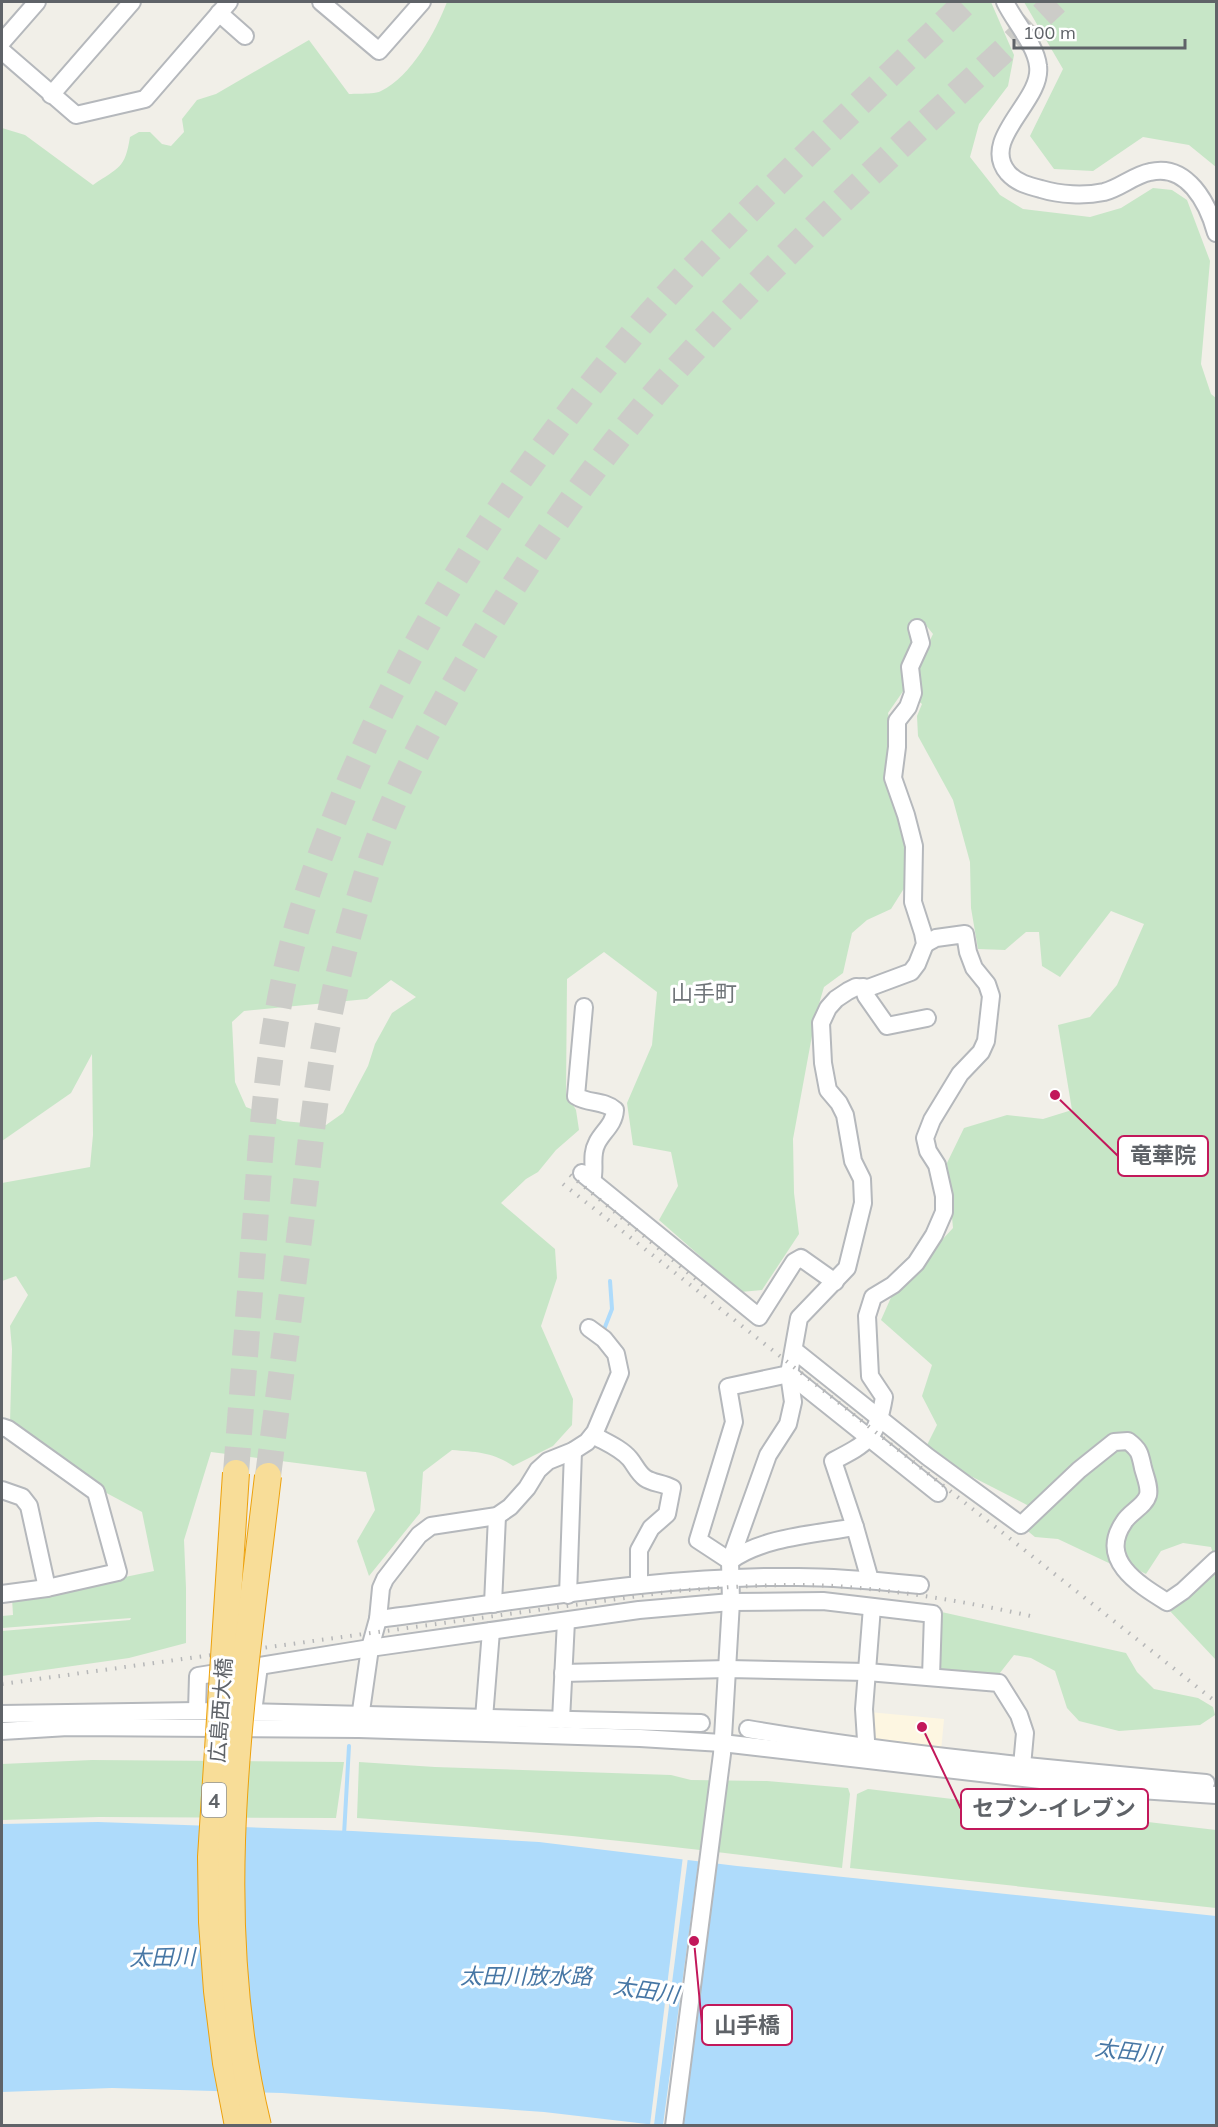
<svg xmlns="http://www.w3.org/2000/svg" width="1218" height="2127" viewBox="0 0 1218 2127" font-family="Mulish,'Noto Sans JP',sans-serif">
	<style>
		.commercial { fill: #fdf6e1 }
		.green { fill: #c7e6c7; fill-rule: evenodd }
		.water { fill: #aedbfb }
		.pier { fill: #f1efe8 }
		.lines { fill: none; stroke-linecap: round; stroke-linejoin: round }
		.stream { stroke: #aedbfb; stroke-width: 4 }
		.highway-tunnel { stroke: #ccccc8; stroke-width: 26; stroke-dasharray: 26 13; stroke-linecap: butt }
		.minor-casing { stroke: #b5b8bc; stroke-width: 20 }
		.minor { stroke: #fff; stroke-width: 16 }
		.rail { stroke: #b6b7b8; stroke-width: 4; stroke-dasharray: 1.5 8; stroke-linecap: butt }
		.highway-bridge-casing { stroke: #eda10c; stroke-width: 28; stroke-linecap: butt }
		.highway-bridge { stroke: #f8dd98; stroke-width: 26 }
		.labels { text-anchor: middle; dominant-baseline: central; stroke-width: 6; stroke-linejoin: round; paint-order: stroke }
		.shield { fill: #fff; stroke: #8f9295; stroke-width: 1.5 }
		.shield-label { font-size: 20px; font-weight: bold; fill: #5f6368 }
		.street-label { font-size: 21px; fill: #5f6368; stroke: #fff }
		.neighbourhood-label { font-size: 22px; fill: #707579; stroke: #fff }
		.water-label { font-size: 22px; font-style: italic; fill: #4777a5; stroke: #fff }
		.leader { fill: none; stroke: #c2185b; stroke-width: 2 }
		.callout-dot { fill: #c2185b; stroke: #fff; stroke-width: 2 }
		.callout { fill: #fff; stroke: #c2185b; stroke-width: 2 }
		.callout-label { font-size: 22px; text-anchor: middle; font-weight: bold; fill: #5f6368 }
	</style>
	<rect width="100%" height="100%" fill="#f1efe8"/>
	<polygon class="commercial" points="869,1712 944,1719 941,1751 872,1743"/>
	<g class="green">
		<path d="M447 2H991L1014 55 1008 86 979 124 970 157 1000 195 1023 209 1090 217 1121 208 1153 188 1172 190 1187 200 1210 261 1201 364 1211 394 1216 398V1660L1169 1610 1216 1566 1211 1547 1183 1543 1161 1551 1146 1574 1128 1565 1121 1546 1129 1523 1147 1504 1128 1440 1029 1506 951 1466 927 1445 937 1425 922 1396 932 1365 881 1320 893 1293 953 1228 947 1163 964 1128 1007 1115 1043 1119 1072 1110 1058 1025 1090 1017 1117 985 1144 924 1111 911 1060 977 1042 966 1039 932H1026L1005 950 978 949 971 908 970 862 953 800 918 736 917 716 922 704 917 700 919 663 933 634 925 624 912 627 914 635 905 659 906 687 888 713 894 739 909 847 908 882 891 909 867 920 852 933 843 973 824 987 816 1014 793 1139 794 1193 799 1234 762 1290 741 1292 659 1220 678 1186 671 1152 633 1145 627 1103 652 1045 657 992 604 952 567 979 566 1093 576 1110 579 1130 556 1150 538 1172 526 1179 501 1203 555 1249 557 1278 541 1326 573 1399 572 1425 553 1446 513 1466C493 1452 476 1452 452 1450L423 1472 420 1513 369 1576 357 1541 375 1510 366 1472 211 1452 184 1540 186 1588V1643L129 1658 2 1676V1631L130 1620 131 1618 2 1628V1616L13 1615 12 1598 48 1593 154 1571 142 1512 99 1489 10 1423 12 1349 10 1326 28 1295 16 1276 2 1281V1183L90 1167 93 1135 92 1054 71 1093 2 1141V128L25 135 93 185C119 167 125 169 130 137L139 132H150L162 144 171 146 184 132 182 119 197 100 216 94 309 40 349 94C358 93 373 95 381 91 411 77 436 31 447 2ZM391 980 416 997 392 1013 375 1044 368 1066 343 1113 326 1125 283 1121 246 1107 235 1082 232 1022 244 1011 367 999Z"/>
		<polygon points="1024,2 1216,2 1216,167 1189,145 1143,137 1093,171 1054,169 1030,136 1063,69"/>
		<polygon points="1127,1445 1145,1490 1113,1565 1058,1539 1035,1537 1024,1528 1116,1446"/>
		<polygon points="937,1611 1126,1653 1137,1672 1154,1689 1198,1698 1213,1707 1215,1715 1200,1725 1119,1731 1079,1721 1067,1708 1055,1671 1031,1658 1014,1655 996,1678 937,1674"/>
		<polygon points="92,1760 344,1762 336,1818 99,1817 2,1820 2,1764"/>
		<path d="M359 1762 435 1767 671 1775 691 1780 767 1781 848 1788 850 1794 842 1868C681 1846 519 1829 357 1818Z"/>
		<polygon points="868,1789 1216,1830 1216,1908 850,1868 857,1794"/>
	</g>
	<polygon class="water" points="98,1822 353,1831 539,1842 737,1866 1216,1916 1216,2125 664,2126 544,2112 282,2093 112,2088 2,2092 2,1824"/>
	<g class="pier">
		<polygon points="683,1856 688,1857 654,2125 650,2125"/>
		<polygon points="699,1858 711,1860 676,2126 663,2125"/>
	</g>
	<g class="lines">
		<g class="stream">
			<polyline points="603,1332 612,1309 610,1281"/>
			<polyline points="344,1835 349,1746"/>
		</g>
		<g class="highway-tunnel">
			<path d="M236 1473C242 1391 249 1308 255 1225 261 1140 267 1054 286 970 298 917 316 865 336 815 407 634 517 469 643 322 679 281 718 242 756 204 825 136 896 69 966 2"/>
			<path d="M268 1476C279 1389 291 1303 302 1216 310 1150 316 1083 329 1018 339 967 353 916 369 866 394 789 435 716 476 647 538 543 609 441 692 352 806 229 933 117 1056 2"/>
		</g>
		<g class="minor-casing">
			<g id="minor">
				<polyline points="321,2 379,51 422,2"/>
				<path d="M1005 2C1014 21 1036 45 1038 66 1043 101 979 139 1008 173 1017 183 1029 186 1041 189 1060 195 1085 196 1104 192 1120 188 1134 175 1150 172 1187 163 1208 203 1216 233"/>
				<polyline points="219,13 245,36"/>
				<polyline points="2,42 37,2"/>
				<polyline points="2,51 76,115 145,99 229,2"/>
				<polyline points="51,95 132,2"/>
				<polyline points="863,987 866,996 887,1026 927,1018"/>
				<path d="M584 1007 576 1096C588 1104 604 1100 615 1110 614 1125 603 1131 597 1143 590 1156 596 1168 592 1181"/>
				<polyline points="582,1173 759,1317 794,1262 801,1258 835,1282"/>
				<path d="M794 1350 928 1457 1021 1525 1079 1470 1114 1442 1128 1441C1140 1450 1140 1454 1143 1468 1145 1476 1150 1487 1148 1495 1145 1506 1130 1512 1124 1522 1098 1560 1138 1584 1167 1602L1183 1591 1216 1560"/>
				<polyline points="2,1427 8,1429 96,1492 118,1572 47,1588 2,1594"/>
				<path d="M593 1435C605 1442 621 1448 630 1459 635 1465 638 1473 645 1478 652 1483 663 1483 672 1488L667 1514 651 1528 639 1550V1585"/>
				<polyline points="2,1490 22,1497 29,1506 47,1588"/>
				<path d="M855 1527C817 1534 762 1537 730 1561L698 1540 734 1422 728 1387 789 1374 938 1493"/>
				<path d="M870 1580 855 1527 833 1461C868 1443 877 1438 884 1397L870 1376 867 1316 873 1297 893 1285 916 1263 934 1235 944 1212V1196L937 1165 928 1151 925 1138 932 1120 960 1074 981 1052 986 1041 991 996 987 984 974 968 968 952 965 934 936 938 925 944"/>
				<polyline points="568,1595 573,1451"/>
				<polyline points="493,1604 497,1516"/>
				<path d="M378 1619C516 1602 659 1575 798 1577 839 1577 879 1581 920 1585"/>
				<polyline points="563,1673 728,1669 867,1672 999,1683 1019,1715 1025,1733 1022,1766"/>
				<polyline points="197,1711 198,1676 370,1648 639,1610 731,1602 823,1601 933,1614 931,1677"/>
				<polyline points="253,1712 259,1666"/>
				<polyline points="2,1714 197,1711 701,1723"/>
				<polyline points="484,1718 491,1631"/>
				<polyline points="561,1720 566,1621"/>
				<polyline points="359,1725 370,1648 378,1619 381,1588 385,1579 419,1535 431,1526 497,1516 510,1507 527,1488 538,1470 548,1461 573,1451 587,1442 595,1432 620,1373 616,1354 604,1339 589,1328"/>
				<path d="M748 1729C900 1755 1053 1769 1206 1783"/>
				<polyline points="2,1731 68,1727 359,1729 640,1738 722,1743 1109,1788 1216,1795"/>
				<polyline points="867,1756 864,1709 872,1607"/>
				<polyline points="674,2126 722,1754 731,1602 730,1561 768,1455 788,1424 793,1402 789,1374 799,1318 847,1268 863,1203 862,1179 853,1161 845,1115 839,1103 828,1090 823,1063 821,1023 828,1008 836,999 848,991 856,987 868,988 911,972 917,964 925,944 923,933 913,902 914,846 906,815 893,778 897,747 897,721 908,707 913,693 910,667 921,643 917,628"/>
			</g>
		</g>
		<use href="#minor" class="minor"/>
		<g class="rail">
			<polyline points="570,1175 704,1286"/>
			<polyline points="563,1184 1216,1702"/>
			<path d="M2 1684 675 1591C727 1587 783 1583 835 1586 903 1591 969 1602 1035 1617"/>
		</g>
		<g class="highway-bridge-casing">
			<g id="highway-bridge">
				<polyline points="236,1473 211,1857 212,1922 217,1991 226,2063 238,2126"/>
				<path d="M258 2126C205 1911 243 1691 268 1476"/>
			</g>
		</g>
		<use href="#highway-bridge" class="highway-bridge"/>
	</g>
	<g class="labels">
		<rect class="shield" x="202" y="1783" width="24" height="34" rx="4.5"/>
		<g class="shield-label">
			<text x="214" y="1800">4</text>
		</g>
		<g class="street-label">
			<text transform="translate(220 1710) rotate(-86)">広島西大橋</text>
		</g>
		<g class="neighbourhood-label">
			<text x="704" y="993">山手町</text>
		</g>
		<g class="water-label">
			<text transform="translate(162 1957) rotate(-1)">太田川</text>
			<text x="526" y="1976">太田川放水路</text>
			<text transform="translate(646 1990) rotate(8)">太田川</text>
			<text transform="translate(1128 2051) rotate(7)">太田川</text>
		</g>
	</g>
	<path class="leader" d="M1055 1095L1118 1156M922 1727L961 1809M694 1941L702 2025"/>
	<g class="callout-dot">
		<circle cx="1055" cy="1095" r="6"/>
		<circle cx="922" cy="1727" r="6"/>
		<circle cx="694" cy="1941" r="6"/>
	</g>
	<g class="callout">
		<rect x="1118" y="1136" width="90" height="40" rx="6"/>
		<rect x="961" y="1789" width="187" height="40" rx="6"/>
		<rect x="702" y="2005" width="90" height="40" rx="6"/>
	</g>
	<g class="callout-label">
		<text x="1163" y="1163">竜華院</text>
		<text x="1054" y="1816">セブン-イレブン</text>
		<text x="747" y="2033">山手橋</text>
	</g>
	<rect width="1218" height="2127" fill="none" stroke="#5f6368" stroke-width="6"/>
	<path d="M1014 39v9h171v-9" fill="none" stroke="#5f6368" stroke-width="3"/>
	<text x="1023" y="39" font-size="18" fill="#5f6368" stroke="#ffffff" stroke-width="4.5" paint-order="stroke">100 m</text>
</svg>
